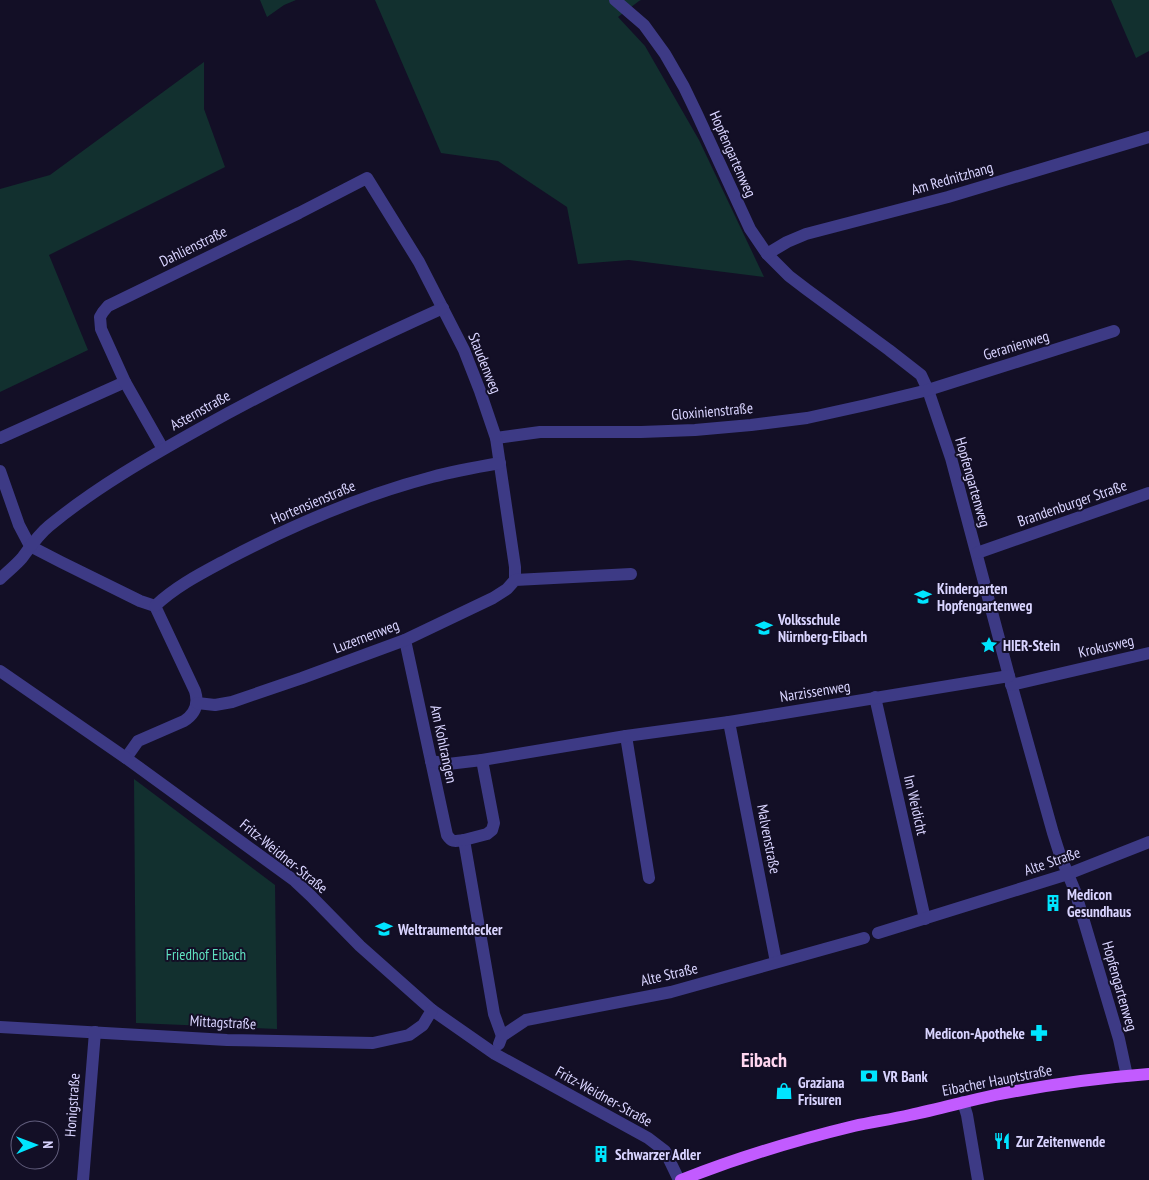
<svg xmlns="http://www.w3.org/2000/svg" width="1149" height="1180" viewBox="0 0 1149 1180" font-family="'PT Sans Narrow',sans-serif">
	<style>
		.green { fill: #12302f }
		.lines { fill: none; stroke-linecap: round; stroke-linejoin: round }
		.minor { stroke: #3d3a85; stroke-width: 12 }
		.primary { stroke: #c25bff; stroke-width: 12 }
		.labels { text-anchor: middle; dominant-baseline: central; stroke-width: 4; stroke-linejoin: round; paint-order: stroke }
		.street-label { font-size: 15px; fill: #d9d4ff; stroke: #130f26 }
		.poi-label { font-size: 15px; font-weight: bold; fill: #d9d4ff; stroke: #130f26; text-anchor: start }
		.park-label { font-size: 15px; fill: #5fe0c0; stroke: #130f26 }
		.district-label { font-size: 20px; font-weight: bold; fill: #ffd6f0; stroke: #130f26 }
	</style>
	<rect width="100%" height="100%" fill="#130f26"/>
	<g class="green">
		<polygon points="260,0 296,0 284,5 267,17"/>
		<polygon points="375,0 641,0 639,1 618,17 645,46 699,140 764,277 629,260 578,264 567,207 498,161 441,153"/>
		<polygon points="1111,0 1149,0 1149,51 1136,58"/>
		<polygon points="204,62 204,109 225,167 49,255 88,350 0,392 0,189 50,175"/>
		<polygon points="134,779 275,885 277,1029 136,1023"/>
	</g>
	<g class="lines">
		<g class="minor">
			<polyline points="615,0 644,25 665,54 684,87 697,114 750,229 767,254 789,276 806,289 889,350 921,375 928,390 951,458 1009,676 1053,833 1060,855 1075,891 1119,1039 1127,1076"/>
			<polyline points="767,254 787,242 806,234 948,197 1149,137"/>
			<polyline points="0,438 125,382"/>
			<polyline points="496,438 540,432 641,432 695,430 751,425 807,418 866,405 928,390 1114,331"/>
			<polyline points="163,449 125,382 101,329 100,317 103,312 108,306 299,213 367,178 419,262 464,350 480,391 496,438 515,567 515,580"/>
			<path d="M0 471 19 525 30 546 61 562 140 601 155 606 195 691C199 704 195 714 184 721L138 741 126 758"/>
			<polyline points="977,553 1149,493"/>
			<path d="M0 579C7 572 15 566 22 558 30 547 38 535 49 526 95 488 149 457 201 428 280 384 361 345 443 308"/>
			<path d="M155 606C176 586 202 573 228 559 291 526 363 495 432 477 454 471 477 467 500 463"/>
			<path d="M405 640 447 835C452 843 456 841 464 840L494 1014 502 1036"/>
			<polyline points="0,671 126,758 295,881 311,896 360,946 432,1010 495,1054 648,1138 665,1151 679,1180"/>
			<polyline points="1011,685 1149,653"/>
			<polyline points="875,697 925,919"/>
			<polyline points="197,703 215,705 232,702 302,678 405,640 493,598 507,589 515,580 631,574"/>
			<polyline points="729,722 776,962"/>
			<polyline points="626,736 649,878"/>
			<polyline points="431,761 448,764 482,760 626,736 729,722 1009,676"/>
			<polyline points="464,840 487,834 492,830 494,823 482,760"/>
			<polyline points="878,933 1068,874 1149,842"/>
			<polyline points="0,1027 227,1040 373,1043 409,1035 423,1025 432,1010"/>
			<polyline points="499,1044 502,1036 526,1020 671,992 864,938"/>
			<polyline points="963,1102 967,1115 978,1180"/>
			<polyline points="83,1180 95,1032"/>
		</g>
		<path class="primary" d="M681 1180C737 1158 796 1140 854 1126 873 1122 892 1119 910 1115 939 1109 967 1101 995 1095 1046 1085 1097 1078 1149 1074"/>
	</g>
	<defs>
		<g id="school-bare" transform="scale(1.35)"><path d="M0-5L7-2L0 1L-7-2ZM-4 1L0 2.5L4 1V4Q0 6-4 4Z" fill="#00e5ff" stroke="#130f26" stroke-width="2.5" paint-order="stroke"/></g>
		<g id="sight-bare" transform="scale(1.35)"><path d="M0-6L1.8-2.2L6-1.7L2.9 1.2L3.7 5.4L0 3.3L-3.7 5.4L-2.9 1.2L-6-1.7L-1.8-2.2Z" fill="#00e5ff" stroke="#130f26" stroke-width="2.5" paint-order="stroke"/></g>
		<g id="building-bare" transform="scale(1.35)"><path d="M-4-6H4V6H1V3H-1V6H-4ZM-2.5-4.3h1.7v1.8h-1.7ZM.8-4.3h1.7v1.8H.8ZM-2.5-1h1.7V.8h-1.7ZM.8-1h1.7V.8H.8Z" fill="#00e5ff" stroke="#130f26" stroke-width="2.5" paint-order="stroke"/></g>
		<g id="pharmacy-bare" transform="scale(1.35)"><path d="M-2-6h4v4h4v4h-4v4h-4v-4h-4v-4h4Z" fill="#00e5ff" stroke="#130f26" stroke-width="2.5" paint-order="stroke"/></g>
		<g id="bank-bare" transform="scale(1.35)"><path d="M-6-4H6V4H-6ZM0-2.3a2.3 2.3 0 1 0 0 4.6a2.3 2.3 0 1 0 0-4.6Z" fill="#00e5ff" stroke="#130f26" stroke-width="2.5" paint-order="stroke"/></g>
		<g id="shop-bare" transform="scale(1.35)"><path d="M-5-2.5h2.3a2.7 3.5 0 0 1 5.4 0H5L5.5 6h-11ZM-1.5-2.5h3a1.5 2.3 0 0 0-3 0Z" fill="#00e5ff" stroke="#130f26" stroke-width="2.5" paint-order="stroke"/></g>
		<g id="restaurant-bare" transform="scale(1.35)"><path d="M-5-6h1v4h1v-4h1v4h1v-4h1v5L-1.5 .5V6h-2V.5L-5-1ZM5-6V6H3V1.5H1.5Q1.5-4 5-6Z" fill="#00e5ff" stroke="#130f26" stroke-width="2.5" paint-order="stroke"/></g>
	</defs>
	<g fill-rule="evenodd">
		<use href="#school-bare" x="923" y="597"/>
		<use href="#school-bare" x="764" y="628"/>
		<use href="#sight-bare" x="989" y="645"/>
		<use href="#building-bare" x="1053" y="903"/>
		<use href="#school-bare" x="384" y="929"/>
		<use href="#pharmacy-bare" x="1039" y="1033"/>
		<use href="#bank-bare" x="869" y="1076"/>
		<use href="#shop-bare" x="784" y="1091"/>
		<use href="#restaurant-bare" x="1002" y="1141"/>
		<use href="#building-bare" x="601" y="1154"/>
	</g>
	<g class="labels">
		<g class="street-label">
			<text transform="translate(733 154) rotate(66)">Hopfengartenweg</text>
			<text transform="translate(952 178) rotate(-16)">Am Rednitzhang</text>
			<text transform="translate(193 246) rotate(-26)">Dahlienstraße</text>
			<text transform="translate(1016 345) rotate(-17)">Geranienweg</text>
			<text transform="translate(485 363) rotate(68)">Staudenweg</text>
			<text transform="translate(200 410) rotate(-29)">Asternstraße</text>
			<text transform="translate(712 411) rotate(-5)">Gloxinienstraße</text>
			<text transform="translate(973 482) rotate(74)">Hopfengartenweg</text>
			<text transform="translate(313 502) rotate(-23)">Hortensienstraße</text>
			<text transform="translate(1072 503) rotate(-19)">Brandenburger Straße</text>
			<text transform="translate(366 636) rotate(-21)">Luzernenweg</text>
			<text transform="translate(1106 646) rotate(-13)">Krokusweg</text>
			<text transform="translate(815 691) rotate(-9)">Narzissenweg</text>
			<text transform="translate(444 744) rotate(78)">Am Kohlrangen</text>
			<text transform="translate(916 805) rotate(77)">Im Weidicht</text>
			<text transform="translate(769 839) rotate(79)">Malvenstraße</text>
			<text transform="translate(284 856) rotate(39)">Fritz-Weidner-Straße</text>
			<text transform="translate(1052 861) rotate(-19)">Alte Straße</text>
			<text transform="translate(669 974) rotate(-13)">Alte Straße</text>
			<text transform="translate(1120 986) rotate(74)">Hopfengartenweg</text>
			<text transform="translate(223 1022) rotate(3)">Mittagstraße</text>
			<text transform="translate(997 1080) rotate(-11)">Eibacher Hauptstraße</text>
			<text transform="translate(604 1096) rotate(29)">Fritz-Weidner-Straße</text>
			<text transform="translate(72 1105) rotate(-86)">Honigstraße</text>
		</g>
		<g class="poi-label">
			<text x="937" y="588">Kindergarten<tspan x="937" dy="17">Hopfengartenweg</tspan></text>
			<text x="778" y="619">Volksschule<tspan x="778" dy="17">Nürnberg-Eibach</tspan></text>
			<text x="1003" y="645">HIER-Stein</text>
			<text x="1067" y="894">Medicon<tspan x="1067" dy="17">Gesundhaus</tspan></text>
			<text x="398" y="929">Weltraumentdecker</text>
			<text x="1025" y="1033" text-anchor="end">Medicon-Apotheke</text>
			<text x="883" y="1076">VR Bank</text>
			<text x="798" y="1082">Graziana<tspan x="798" dy="17">Frisuren</tspan></text>
			<text x="1016" y="1141">Zur Zeitenwende</text>
			<text x="615" y="1154">Schwarzer Adler</text>
		</g>
		<g class="park-label">
			<text x="206" y="954">Friedhof Eibach</text>
		</g>
		<g class="district-label">
			<text x="764" y="1060">Eibach</text>
		</g>
	</g>
	<g transform="translate(35 1145) rotate(89)"><circle r="24" fill="#130f26" stroke="#625e7d"/>
	<path d="M0-4L9 19L0 12L-9 19Z" fill="#00e5ff"/>
	<text y="-8" font-size="14" font-weight="bold" text-anchor="middle" fill="#d9d4ff">N</text>
	</g>
</svg>
